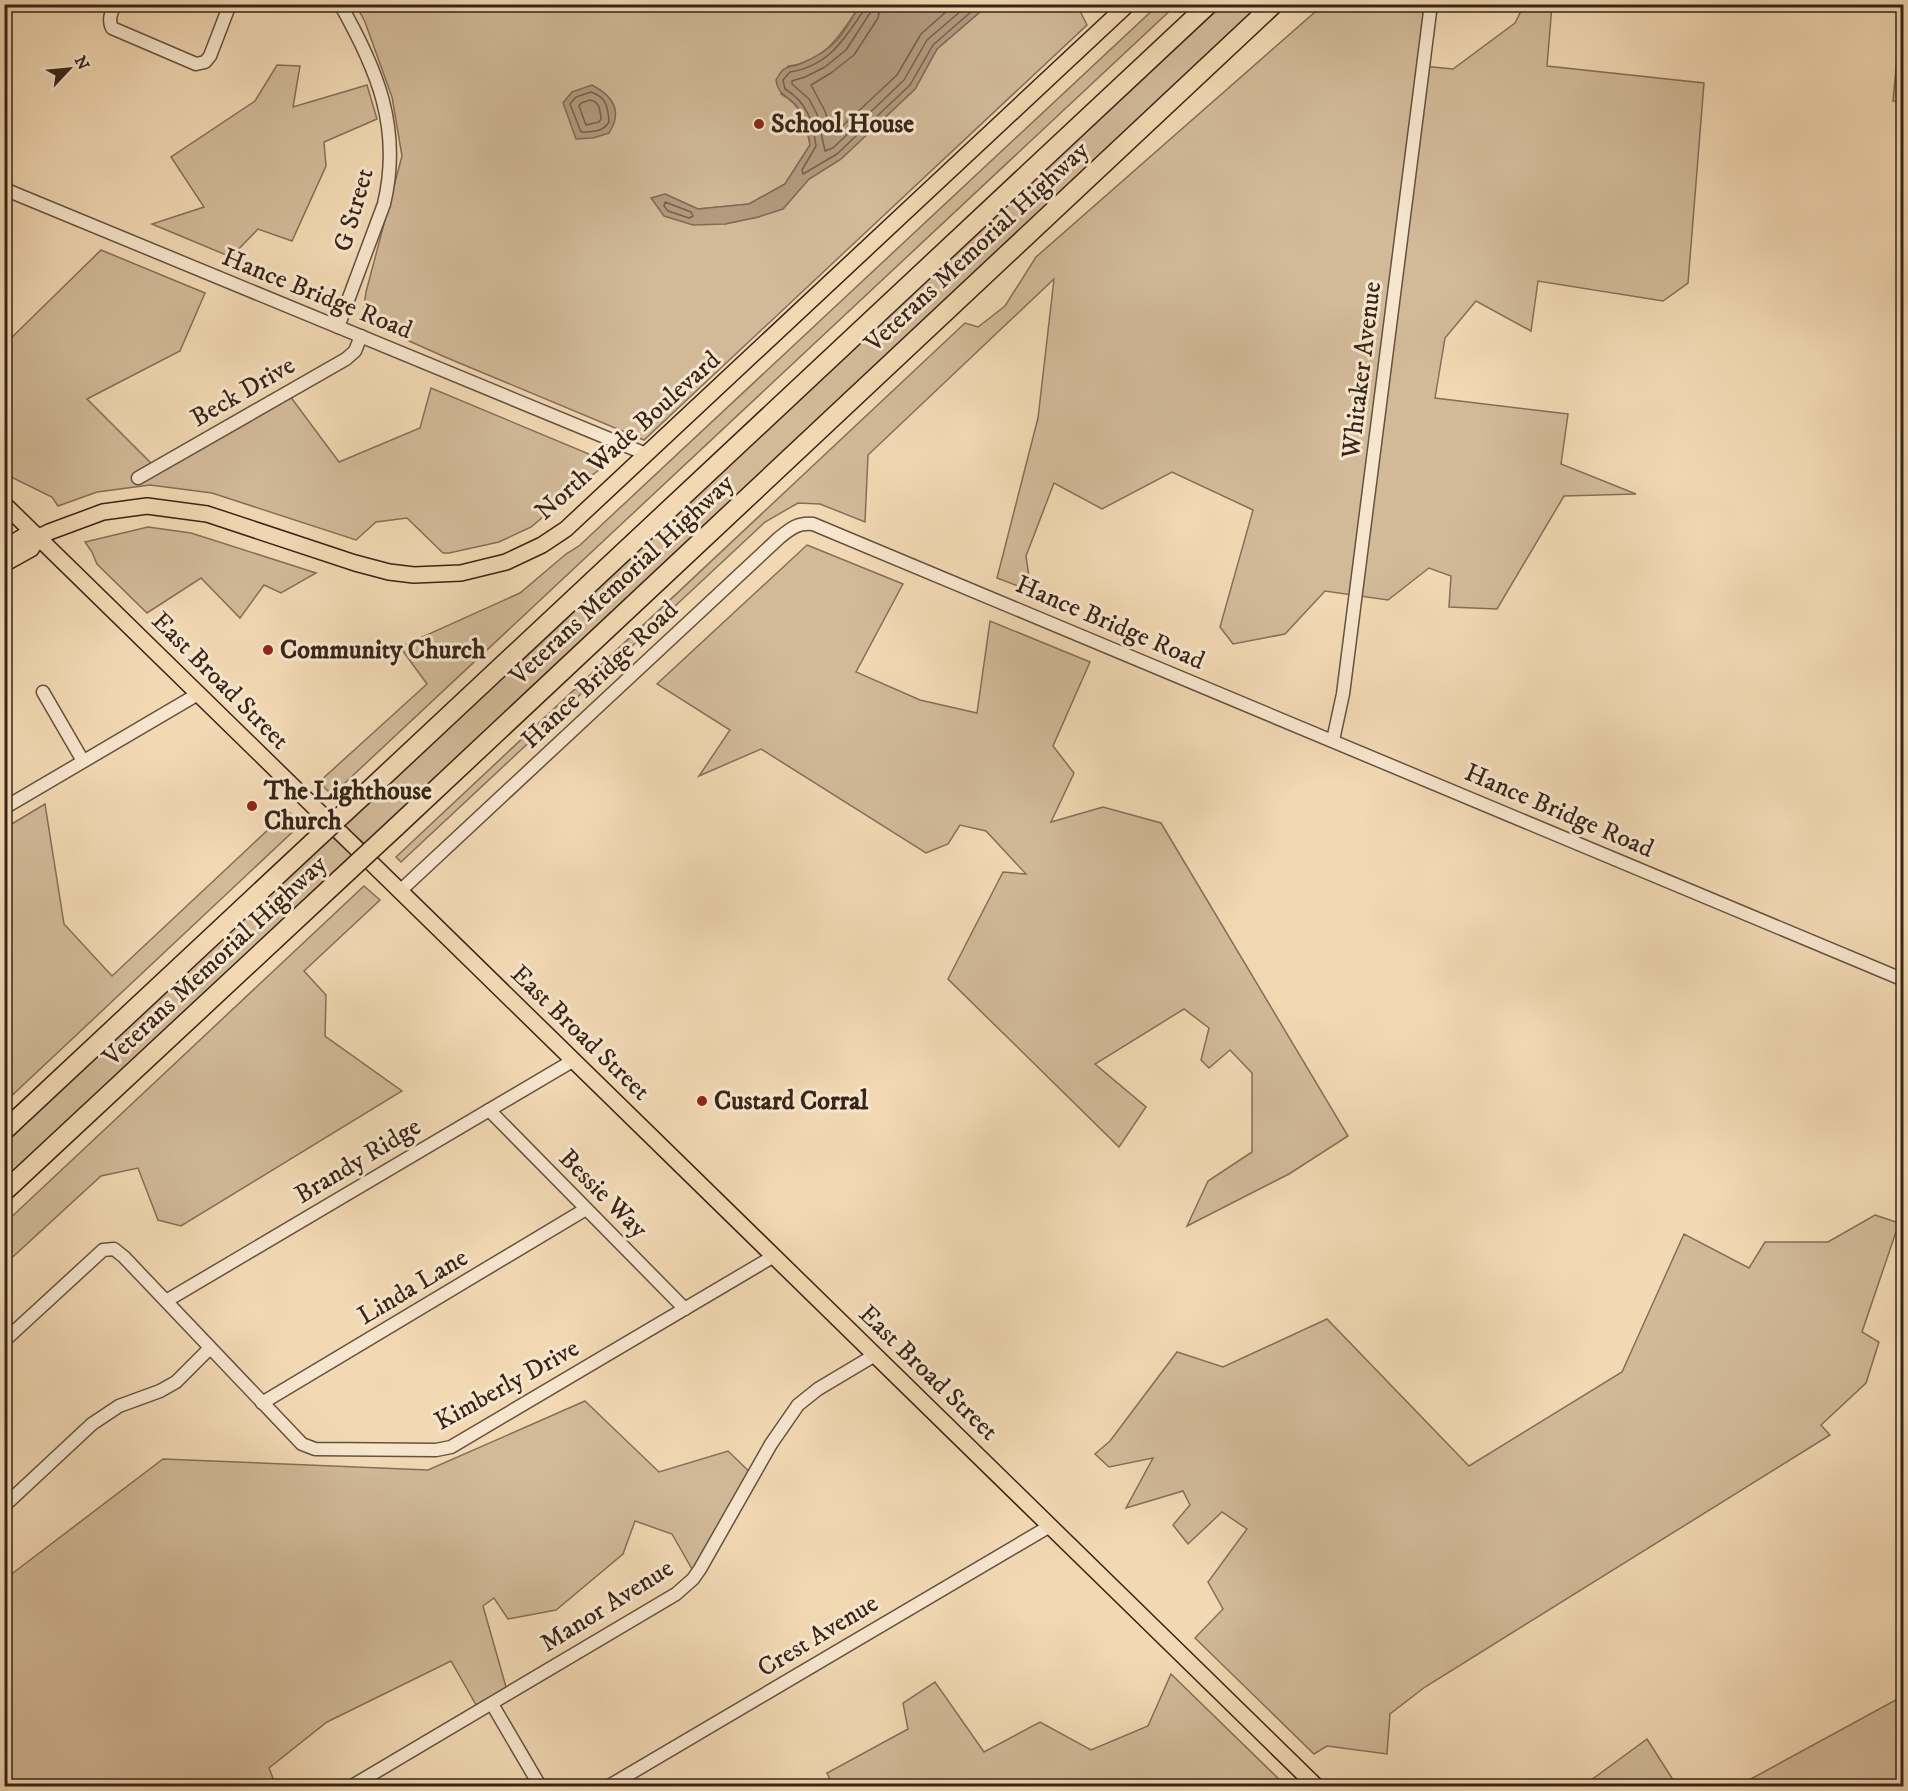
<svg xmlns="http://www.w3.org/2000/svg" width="1908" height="1791" viewBox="0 0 1908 1791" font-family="'IM FELL DW Pica',serif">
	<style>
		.green { fill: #d2ba99; stroke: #856f58; stroke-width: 1.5 }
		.water { fill: #b39b7f; stroke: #826b56; stroke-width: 1.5 }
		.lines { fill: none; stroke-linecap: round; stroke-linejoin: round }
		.shore { stroke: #76604c; stroke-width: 1.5 }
		.minor-casing { stroke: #66513f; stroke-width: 15 }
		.major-casing { stroke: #382418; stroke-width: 18 }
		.highway-casing { stroke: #382418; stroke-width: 21 }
		.minor { stroke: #f7e6ce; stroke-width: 12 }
		.major { stroke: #f2d9b4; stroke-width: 15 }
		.highway { stroke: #f2d9b4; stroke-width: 18 }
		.highway-bridge-casing { stroke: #382418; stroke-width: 21; stroke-linecap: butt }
		.highway-bridge { stroke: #f2d9b4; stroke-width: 18 }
		.poi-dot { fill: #8f2418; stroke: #f7e6ce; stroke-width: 2 }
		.labels { text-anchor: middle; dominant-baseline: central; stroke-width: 6; stroke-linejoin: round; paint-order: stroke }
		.poi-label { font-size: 26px; font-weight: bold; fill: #382418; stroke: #f7e6ce; text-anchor: start }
		.street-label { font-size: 26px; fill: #382418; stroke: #f7e6ce }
	</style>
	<rect width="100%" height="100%" fill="#f2d9b4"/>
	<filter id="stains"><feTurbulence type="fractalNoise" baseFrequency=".00333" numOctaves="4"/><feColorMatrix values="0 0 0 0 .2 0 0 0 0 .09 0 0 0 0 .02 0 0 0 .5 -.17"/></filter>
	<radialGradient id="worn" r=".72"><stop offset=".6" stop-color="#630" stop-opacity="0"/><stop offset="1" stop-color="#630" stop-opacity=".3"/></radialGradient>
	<g class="green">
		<path d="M356 5H860C842 33 825 62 788 66L781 94C802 105 806 123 810 145L785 184 749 204 698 209 665 194 725 224 758 217 783 208 809 179 841 159 915 89 937 49 988 5H1077L1087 25 644 440 445 357 362 320 366 292 402 156 392 97 365 22Z"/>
		<polygon points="1158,5 1176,5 332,795 319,782 427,684 400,647 520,593 566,554 579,546"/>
		<polygon points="1218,5 1264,5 366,845 343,825"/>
		<polygon points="1323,5 1429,5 1423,66 1453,69 1515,23 1524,5 1552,5 1547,66 1704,83 1688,283 1663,301 1538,281 1531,331 1476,301 1445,338 1435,398 1568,414 1561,464 1636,494 1564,496 1497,609 1449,607 1451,576 1429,568 1388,600 1325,591 1285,634 1233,644 1220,627 1253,510 1172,472 1102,509 1054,483 1026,556 1031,591 997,578 1038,418 1054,279 868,455 865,522 820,504 798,503 765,522 401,862 396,857 965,323 978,327 1005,306 1036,257"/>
		<polygon points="1902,5 1904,5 1903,103 1893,101"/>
		<polygon points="277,65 300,66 293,107 367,85 377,119 324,142 326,166 292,241 258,229 231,257 152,224 204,207 171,157 255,101"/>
		<polygon points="101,250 205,293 180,351 87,399 157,469 287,392 339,462 420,428 431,388 608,462 531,527 499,542 449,553 443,553 407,518 376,522 356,540 212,493 150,485 97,492 58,506 52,497 5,474 4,345"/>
		<polygon points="148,527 191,533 316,573 281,593 264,585 240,618 201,578 147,613 97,564 92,552 85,542"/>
		<polygon points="807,545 903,584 856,672 920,700 977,713 990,621 1090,662 1053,746 1074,773 1051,822 1103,807 1161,823 1348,1136 1289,1174 1187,1226 1208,1181 1252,1152 1252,1073 1230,1050 1209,1068 1201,1060 1209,1028 1184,1009 1095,1064 1146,1107 1119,1147 948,979 1003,872 1026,874 986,831 960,825 948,844 926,853 761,749 699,776 730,730 657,684"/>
		<polygon points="45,804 64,924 112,976 288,811 301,824 5,1102 5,828"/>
		<polygon points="331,836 353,856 5,1186 5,1138 316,846 322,847"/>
		<polygon points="364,886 380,900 304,971 326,995 325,1036 402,1091 181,1226 158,1220 138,1168 101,1176 5,1264 5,1223"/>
		<polygon points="1875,1215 1899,1223 1862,1332 1879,1342 1866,1383 1821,1425 1830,1435 1425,1687 1390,1714 1387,1754 1327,1746 1314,1754 1195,1638 1223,1609 1208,1582 1247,1529 1222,1512 1188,1544 1173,1525 1190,1505 1183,1491 1126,1508 1153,1458 1109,1467 1095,1454 1110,1441 1177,1352 1223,1367 1327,1319 1469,1466 1622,1372 1684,1234 1749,1268 1765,1242 1828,1242"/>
		<polygon points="585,1401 659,1472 728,1451 757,1479 696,1576 672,1534 635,1521 623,1554 556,1610 508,1619 494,1598 483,1606 508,1694 479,1710 451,1661 327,1722 269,1768 276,1786 257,1786 250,1780 238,1786 5,1786 5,1579 163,1459 428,1470"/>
		<polygon points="1171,1674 1286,1786 833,1786 827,1773 908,1729 903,1703 935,1682 984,1752 1040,1722 1091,1750 1148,1726"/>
		<polygon points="1903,1696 1903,1786 1738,1786"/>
		<polygon points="1647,1739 1677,1786 1583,1786"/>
	</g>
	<g class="water">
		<path d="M860 5H988L937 49 915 89 841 159 809 179 783 209 758 217 725 224 693 225 664 216 651 198 665 194 698 209 749 204 785 184 810 145C808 133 806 120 799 109 791 96 778 97 776 80 786 62 788 70 802 63 814 58 828 50 837 40 846 30 853 16 860 5Z"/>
		<path d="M592 85C613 96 623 111 609 133L593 138 576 139 563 103 572 92Z"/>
	</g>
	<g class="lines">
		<g class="shore">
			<path d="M865 4 864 10C844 40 828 66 790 72L783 80 785 89C807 102 813 122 816 146L802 170 803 174 837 154 910 85 933 45 980 4"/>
			<polyline points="872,4 870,13 846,50 825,67 805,77 792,81 792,84 809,99 817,114 825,151 833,148 904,80 927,40 969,4"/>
			<polyline points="881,4 878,18 854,55 831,73 811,85 825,111 832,134 835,133 897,75 921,34 955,4"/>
			<path d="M591 92C606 97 608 106 609 122 603 132 592 132 581 132L570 104 576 97Z"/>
			<path d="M590 100C600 102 600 110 601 119L599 122 586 125 579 106 581 103Z"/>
			<polygon points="665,202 691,212 693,216 689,218 668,211 664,206"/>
		</g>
		<g class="minor-casing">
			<g id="minor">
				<path d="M115 4C111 13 108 20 112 28L196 64 205 62 210 56 230 4"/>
				<polyline points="4,189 646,454"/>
				<path d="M338 327 384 204C402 128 377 69 340 4"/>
				<polyline points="138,478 346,359 355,351 361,336"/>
				<polyline points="43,692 83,761"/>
				<polyline points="1333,740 1343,694 1431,4"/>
				<polyline points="4,808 198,694"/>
				<path d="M400 891 779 538C790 529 798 522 813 524L1904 980"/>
				<polyline points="489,1110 685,1309"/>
				<polyline points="166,1301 574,1060"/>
				<polyline points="4,1341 103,1250 114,1249 124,1257 302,1444 315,1449 436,1450 451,1447 774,1256"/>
				<polyline points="262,1403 586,1209"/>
				<polyline points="4,1506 92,1424 119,1406 160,1391 176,1382 210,1348"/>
				<polyline points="492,1704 540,1786"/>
				<polyline points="352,1786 676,1594 693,1579 700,1569 771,1444 798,1405 818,1389 875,1355"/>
				<polyline points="609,1786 1050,1526"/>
			</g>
		</g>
		<g class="major-casing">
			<g id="major">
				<polyline points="4,504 1316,1786"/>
				<polyline points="4,548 24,536 39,537"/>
				<polyline points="4,564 31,549 39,537 49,532 103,512 147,506 207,514 355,563 389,572 414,575 461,573 506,562 542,545 566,529 1128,4"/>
			</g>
		</g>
		<g class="highway-casing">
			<g id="highway">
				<polyline points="367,792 1209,4"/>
				<polyline points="396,827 1274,4"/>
				<polyline points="4,1131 312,843"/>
				<polyline points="4,1192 340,879"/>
			</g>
		</g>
		<use href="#minor" class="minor"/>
		<use href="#major" class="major"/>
		<use href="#highway" class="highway"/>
		<g class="highway-bridge-casing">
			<g id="highway-bridge">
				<polyline points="312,843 367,792"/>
				<polyline points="340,879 396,827"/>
			</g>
		</g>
		<use href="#highway-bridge" class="highway-bridge"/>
	</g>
	<g class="poi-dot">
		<circle cx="759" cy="124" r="6"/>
		<circle cx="268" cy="650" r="6"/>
		<circle cx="252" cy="806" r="6"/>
		<circle cx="702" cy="1101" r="6"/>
	</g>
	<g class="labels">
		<g class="poi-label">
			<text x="771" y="124">School House</text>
			<text x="280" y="650">Community Church</text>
			<text x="264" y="791">The Lighthouse<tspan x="264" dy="30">Church</tspan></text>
			<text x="714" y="1101">Custard Corral</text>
		</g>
		<g class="street-label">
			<text transform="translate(354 210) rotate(-74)">G Street</text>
			<text transform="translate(977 247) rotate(-43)">Veterans Memorial Highway</text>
			<text transform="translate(317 294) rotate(22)">Hance Bridge Road</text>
			<text transform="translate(1362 370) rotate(-83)">Whitaker Avenue</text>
			<text transform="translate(243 392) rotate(-30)">Beck Drive</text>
			<text transform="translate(628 436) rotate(-42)">North Wade Boulevard</text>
			<text transform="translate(622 580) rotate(-43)">Veterans Memorial Highway</text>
			<text transform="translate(1110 623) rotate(23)">Hance Bridge Road</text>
			<text transform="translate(600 675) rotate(-43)">Hance Bridge Road</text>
			<text transform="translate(220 681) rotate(45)">East Broad Street</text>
			<text transform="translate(1559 811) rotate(23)">Hance Bridge Road</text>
			<text transform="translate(215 961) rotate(-43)">Veterans Memorial Highway</text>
			<text transform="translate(580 1033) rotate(44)">East Broad Street</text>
			<text transform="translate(358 1161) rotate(-31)">Brandy Ridge</text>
			<text transform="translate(603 1194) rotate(45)">Bessie Way</text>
			<text transform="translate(413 1287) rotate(-31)">Linda Lane</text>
			<text transform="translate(928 1373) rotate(44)">East Broad Street</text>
			<text transform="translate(507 1385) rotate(-29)">Kimberly Drive</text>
			<text transform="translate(607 1606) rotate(-32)">Manor Avenue</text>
			<text transform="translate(818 1636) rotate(-31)">Crest Avenue</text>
		</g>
	</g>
	<rect width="1908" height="1791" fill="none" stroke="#f2d9b4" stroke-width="24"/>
	<rect x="6" y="6" width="1896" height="1779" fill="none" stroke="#382418" stroke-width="3"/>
	<rect x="12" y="12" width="1884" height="1767" fill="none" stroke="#382418" stroke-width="1.5"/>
	<g transform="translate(69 69) rotate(64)" stroke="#f7e6ce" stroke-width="4.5" paint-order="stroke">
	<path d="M0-4.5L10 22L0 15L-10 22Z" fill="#382418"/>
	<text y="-9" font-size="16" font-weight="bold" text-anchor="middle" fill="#382418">N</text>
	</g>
	<rect width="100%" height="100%" filter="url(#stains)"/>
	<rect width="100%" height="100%" fill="url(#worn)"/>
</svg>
